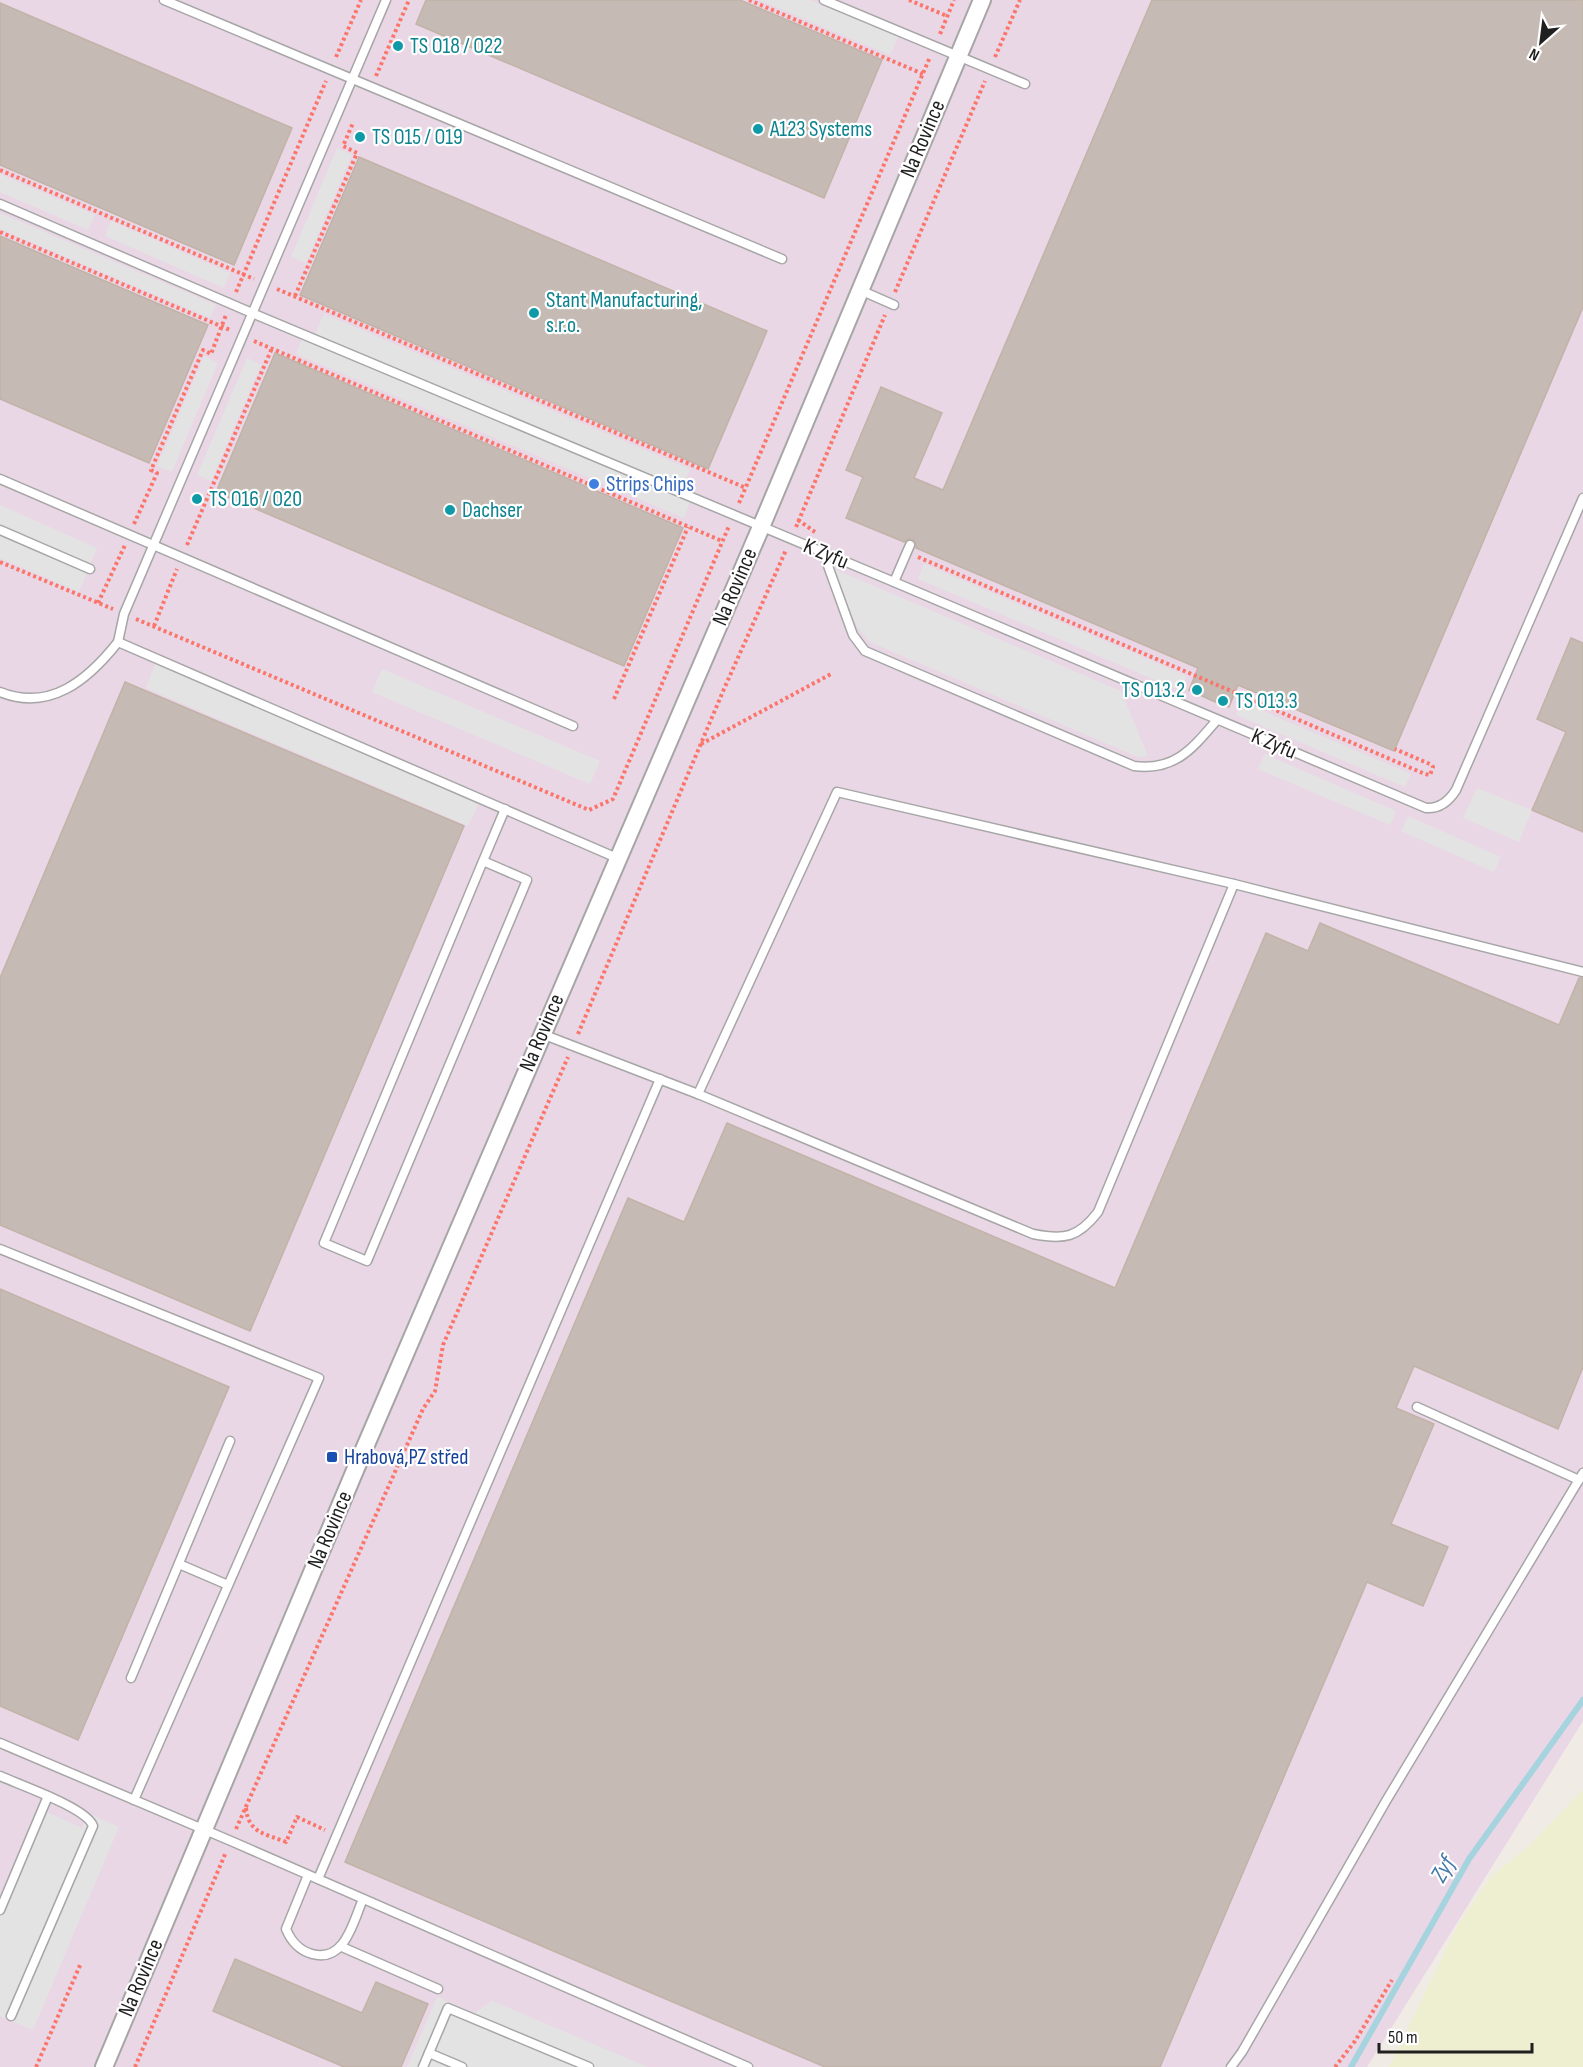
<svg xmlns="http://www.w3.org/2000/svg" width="1583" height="2067" viewBox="0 0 1583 2067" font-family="'Sofia Sans Condensed',sans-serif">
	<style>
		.industrial { fill: #e9d7e6 }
		.farmland { fill: #edefd0 }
		.parking { fill: #e3e3e3 }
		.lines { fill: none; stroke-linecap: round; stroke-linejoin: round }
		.stream { stroke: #a5d3de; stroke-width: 6 }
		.building { fill: #c5bbb4; stroke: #c2b2a7; stroke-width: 1.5 }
		.lane-casing { stroke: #a6a6a6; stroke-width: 11 }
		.street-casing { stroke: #a6a6a6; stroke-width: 20 }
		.path { stroke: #fc756a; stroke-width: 4; stroke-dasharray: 3 3; stroke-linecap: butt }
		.lane { stroke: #fff; stroke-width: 8 }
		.street { stroke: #fff; stroke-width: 16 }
		.culture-dot { fill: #0f9aa8; stroke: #fff; stroke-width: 2 }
		.shop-dot { fill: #3f7fe0; stroke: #fff; stroke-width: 2 }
		.transit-dot { fill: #1a4fb4; stroke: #fff; stroke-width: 2 }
		.labels { text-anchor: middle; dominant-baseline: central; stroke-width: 4.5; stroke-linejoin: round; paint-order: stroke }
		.culture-label { font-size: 22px; fill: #0d838f; stroke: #fff; text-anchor: start }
		.street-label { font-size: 22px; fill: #1f1f1f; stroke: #fff }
		.shop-label { font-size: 22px; fill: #366cbe; stroke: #fff; text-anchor: start }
		.transit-label { font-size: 22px; fill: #164399; stroke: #fff; text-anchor: start }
		.water-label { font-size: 24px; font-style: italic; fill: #467aa9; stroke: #fff }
	</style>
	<rect width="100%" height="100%" fill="#f0ece5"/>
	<polygon class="industrial" points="0,0 1583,0 1583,1721 1367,2067 0,2067"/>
	<polygon class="farmland" points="1583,1790 1583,2067 1389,2067 1458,1925 1491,1877 1530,1845"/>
	<g class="parking">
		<polygon points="759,0 809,0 898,37 890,55"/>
		<polygon points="337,148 352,155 306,263 291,257"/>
		<polygon points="0,174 95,215 88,230 0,192"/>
		<polygon points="0,213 216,305 210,318 0,229"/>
		<polygon points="111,221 230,273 224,288 105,236"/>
		<polygon points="324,314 690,469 682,489 315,334"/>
		<polygon points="302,339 690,502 684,518 296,354"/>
		<polygon points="204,356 218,363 172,472 157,466"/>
		<polygon points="247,358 261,365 211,481 197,475"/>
		<polygon points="0,505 97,548 79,592 0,558"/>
		<polygon points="924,564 1187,676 1181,691 918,579"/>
		<polygon points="834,569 1121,691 1148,756 1138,757 870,642 857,627"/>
		<polygon points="157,659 481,799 468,826 146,688"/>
		<polygon points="382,669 600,761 590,784 372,692"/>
		<polygon points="1242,702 1411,774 1405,787 1236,715"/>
		<polygon points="1265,754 1396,811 1390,825 1258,769"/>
		<polygon points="1477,788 1532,810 1519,842 1463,818"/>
		<polygon points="1408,816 1501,857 1494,872 1401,831"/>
		<polygon points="42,1810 82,1828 88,1813 119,1827 33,2030 0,2016 0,1911"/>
		<polygon points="437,1997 475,2013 492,2001 648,2067 407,2067"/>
	</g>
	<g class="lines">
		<polyline class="stream" points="1351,2067 1469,1859 1583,1700"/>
	</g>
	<g class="building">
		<polygon points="426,0 740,0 882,60 824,198 416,24"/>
		<polygon points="1152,0 1583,0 1583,307 1394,751 1238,685 1229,707 1213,701 1189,690 1198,668 916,548 916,544 913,539 909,539 904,542 846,518 863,477 846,470 881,387 942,413 914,478 943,490"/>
		<polygon points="0,3 292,128 234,265 0,165"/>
		<polygon points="359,157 767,331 708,469 300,295"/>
		<polygon points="0,236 208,325 149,463 0,399"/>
		<polygon points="275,353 683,528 624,666 216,492"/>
		<polygon points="1571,638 1583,643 1583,832 1532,810 1566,732 1537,719"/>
		<polygon points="125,682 464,826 250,1331 0,1225 0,978"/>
		<polygon points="1320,923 1559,1025 1579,978 1583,978 1583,1367 1558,1429 1414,1366 1396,1408 1434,1424 1391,1524 1448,1547 1423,1606 1367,1582 1160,2067 825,2067 345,1862 628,1198 684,1222 727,1123 1115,1288 1266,933 1308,951"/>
		<polygon points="0,1289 229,1387 78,1740 0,1706"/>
		<polygon points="235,1959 362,2013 376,1982 428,2004 401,2067 344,2067 213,2011"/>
	</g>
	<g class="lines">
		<g class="lane-casing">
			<g id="lane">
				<polyline points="164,0 782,259"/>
				<polyline points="824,0 1025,84"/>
				<path d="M0 204 252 313 894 582 1426 808C1440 809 1449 801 1456 790L1583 498"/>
				<polyline points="860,290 894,305"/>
				<polyline points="0,479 573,726"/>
				<polyline points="0,530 90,569"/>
				<path d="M823 552 853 635 865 651 1134 766C1175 771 1192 749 1217 720"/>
				<polyline points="894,582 910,545"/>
				<polyline points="118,642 124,614 386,0"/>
				<path d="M0 692C50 712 88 680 118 642L617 858"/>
				<polyline points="483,861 527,880 367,1261 324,1243 483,861 505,809"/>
				<path d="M542 1034 698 1094 1033 1234C1064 1240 1078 1238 1098 1212L1234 884"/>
				<polyline points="698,1094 837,792 1234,884 1583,972"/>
				<polyline points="0,1249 319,1378 134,1800"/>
				<polyline points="1417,1407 1579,1480"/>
				<polyline points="179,1564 228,1585"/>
				<polyline points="131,1678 230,1441"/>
				<polyline points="0,1743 231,1841 748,2067"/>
				<path d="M0 1776C20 1785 87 1808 93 1826L11 2016"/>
				<path d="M308 1875 286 1929C291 1941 298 1950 312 1954 345 1963 353 1922 363 1899"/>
				<polyline points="318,1879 660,1079"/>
				<polyline points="0,1910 48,1796"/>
				<polyline points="342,1947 438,1989"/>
				<polyline points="429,2053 462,2067"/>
				<polyline points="423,2067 448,2008 589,2067"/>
				<polyline points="1231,2067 1242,2052 1386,1801 1583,1473"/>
			</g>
		</g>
		<g class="street-casing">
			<polyline id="street" points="104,2067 356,1468 761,527 982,0"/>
		</g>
		<g class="path">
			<polyline points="749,0 923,74"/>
			<polyline points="909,0 947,16"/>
			<polyline points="940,34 954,0"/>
			<polyline points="336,57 361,0"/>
			<polyline points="995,57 1020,0"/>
			<polyline points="376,76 409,0"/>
			<polyline points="0,170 254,279"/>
			<polyline points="0,232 230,330"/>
			<polyline points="277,289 746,488"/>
			<polyline points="236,292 326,81"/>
			<polyline points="895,292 985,81"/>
			<polyline points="295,296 357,153 343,146 353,123"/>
			<polyline points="254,341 722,541"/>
			<polyline points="739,503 930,57"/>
			<polyline points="798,520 815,532"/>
			<polyline points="134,524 157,473 151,470 203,350 211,354 226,315"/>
			<polyline points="796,527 885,315"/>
			<polyline points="187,545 272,348"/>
			<polyline points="918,557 1425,774 1430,775 1433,767 1432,765 1395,749"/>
			<polyline points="0,562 113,609"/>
			<polyline points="98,603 125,545"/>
			<polyline points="136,619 589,810 613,799 729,526"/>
			<polyline points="154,626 177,569"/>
			<polyline points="614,699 688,527"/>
			<polyline points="701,744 831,674"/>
			<polyline points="578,1034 724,689 786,550"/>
			<path d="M246 1808C248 1833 266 1834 286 1842L297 1817 325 1830"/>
			<polyline points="236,1829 423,1409 435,1391 443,1345 568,1057"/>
			<polyline points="36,2067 81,1963"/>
			<polyline points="135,2067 226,1852"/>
			<polyline points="1335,2067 1355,2041 1392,1980"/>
		</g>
		<use href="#lane" class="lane"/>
		<use href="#street" class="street"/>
	</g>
	<g class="culture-dot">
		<circle cx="398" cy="46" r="6"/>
		<circle cx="758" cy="129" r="6"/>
		<circle cx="360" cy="137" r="6"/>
		<circle cx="534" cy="313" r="6"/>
		<circle cx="197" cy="499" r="6"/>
		<circle cx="450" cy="510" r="6"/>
		<circle cx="1197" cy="690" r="6"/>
		<circle cx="1223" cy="701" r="6"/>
	</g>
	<circle class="shop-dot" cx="594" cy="484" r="6"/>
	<rect class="transit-dot" x="326" y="1451" width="12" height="12" rx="3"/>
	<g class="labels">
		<g class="culture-label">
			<text x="410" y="46">TS O18 / O22</text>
			<text x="770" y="129">A123 Systems</text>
			<text x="372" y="137">TS O15 / O19</text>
			<text x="546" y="300">Stant Manufacturing,<tspan x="546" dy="25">s.r.o.</tspan></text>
			<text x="209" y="499">TS O16 / O20</text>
			<text x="462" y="510">Dachser</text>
			<text x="1185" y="690" text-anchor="end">TS O13.2</text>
			<text x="1235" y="701">TS O13.3</text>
		</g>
		<g class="street-label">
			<text transform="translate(923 139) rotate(-67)">Na Rovince</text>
			<text transform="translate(826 554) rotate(23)">K Zyfu</text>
			<text transform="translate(735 587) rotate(-67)">Na Rovince</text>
			<text transform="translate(1274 744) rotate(23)">K Zyfu</text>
			<text transform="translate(542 1033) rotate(-67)">Na Rovince</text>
			<text transform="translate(330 1530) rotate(-67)">Na Rovince</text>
			<text transform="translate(141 1978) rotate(-67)">Na Rovince</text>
		</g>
		<g class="shop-label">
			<text x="606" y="484">Strips Chips</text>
		</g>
		<g class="transit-label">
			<text x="344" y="1457">Hrabová,PZ střed</text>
		</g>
		<g class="water-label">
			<text transform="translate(1443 1869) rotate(-60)">Zyf</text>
		</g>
	</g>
	<g transform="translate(1541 42) rotate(208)" stroke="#ffffff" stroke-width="4.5" paint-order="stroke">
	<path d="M0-4.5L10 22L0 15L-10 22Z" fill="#1f1f1f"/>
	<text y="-9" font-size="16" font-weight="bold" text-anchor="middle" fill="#1f1f1f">N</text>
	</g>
	<path d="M1379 2043v9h153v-9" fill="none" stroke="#1f1f1f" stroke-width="3"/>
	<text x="1388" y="2043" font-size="18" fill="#1f1f1f" stroke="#ffffff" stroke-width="4.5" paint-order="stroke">50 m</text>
</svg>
